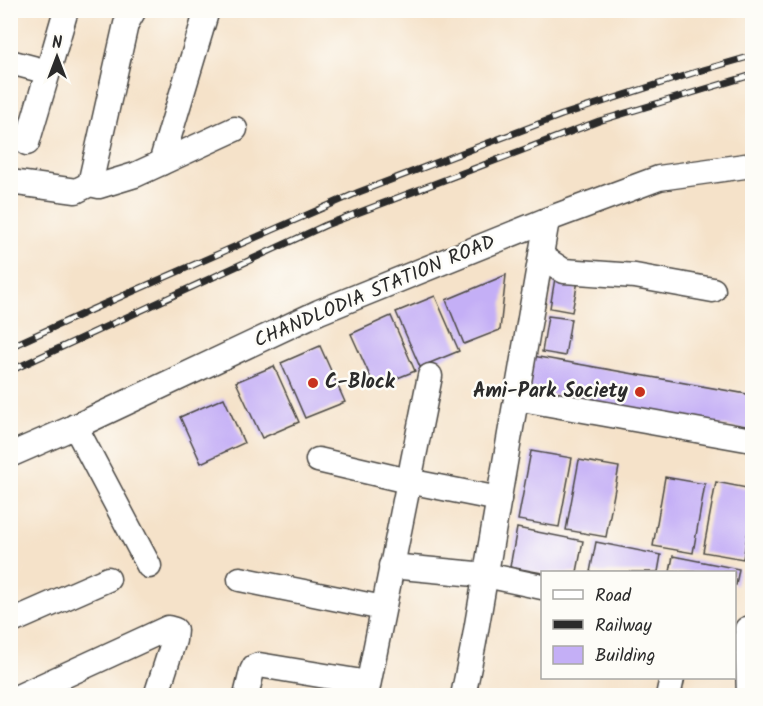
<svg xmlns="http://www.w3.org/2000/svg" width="763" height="706" viewBox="0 0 763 706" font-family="Kalam,sans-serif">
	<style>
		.building { fill: #c4aff6 }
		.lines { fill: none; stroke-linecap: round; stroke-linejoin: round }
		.minor-casing { stroke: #494643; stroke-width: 27 }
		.minor { stroke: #fff; stroke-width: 24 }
		.rail-casing { stroke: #2b2b2b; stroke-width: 7 }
		.rail { stroke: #fdfcf7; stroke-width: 4.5; stroke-dasharray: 14; stroke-linecap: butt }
		.poi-dot { fill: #c8321e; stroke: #fdfcf7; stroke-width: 2 }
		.labels { text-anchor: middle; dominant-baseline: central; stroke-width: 5; stroke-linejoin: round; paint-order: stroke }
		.street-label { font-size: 20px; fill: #2b2b2b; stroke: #fdfcf7 }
		.poi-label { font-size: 20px; font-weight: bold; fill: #2b2b2b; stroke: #fdfcf7; text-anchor: start }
	</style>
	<rect width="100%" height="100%" fill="#fdfcf7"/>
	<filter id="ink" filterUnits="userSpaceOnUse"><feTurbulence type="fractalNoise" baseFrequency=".0167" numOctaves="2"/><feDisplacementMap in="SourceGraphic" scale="12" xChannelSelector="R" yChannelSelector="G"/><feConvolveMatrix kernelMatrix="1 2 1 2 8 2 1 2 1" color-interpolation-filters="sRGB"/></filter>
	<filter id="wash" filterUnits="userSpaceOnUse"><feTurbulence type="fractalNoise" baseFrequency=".008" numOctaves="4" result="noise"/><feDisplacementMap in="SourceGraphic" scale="24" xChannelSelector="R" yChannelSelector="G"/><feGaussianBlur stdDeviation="1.35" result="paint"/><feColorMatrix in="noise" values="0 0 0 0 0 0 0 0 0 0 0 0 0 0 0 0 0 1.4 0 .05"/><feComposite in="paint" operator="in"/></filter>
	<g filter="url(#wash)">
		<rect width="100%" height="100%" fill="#f5e2c9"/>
		<g id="blocks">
			<g class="building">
				<polygon points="556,272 579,276 572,312 550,308"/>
				<polygon points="506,275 500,330 464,344 446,300"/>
				<polygon points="435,296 459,351 420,367 396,312"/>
				<polygon points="391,316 415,371 375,387 351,334"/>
				<polygon points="548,316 571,319 565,356 542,352"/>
				<polygon points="320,346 345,402 305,418 281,363"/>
				<polygon points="533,356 752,395 752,431 528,390"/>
				<polygon points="274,366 299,422 262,438 236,382"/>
				<polygon points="224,398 244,443 201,463 180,417"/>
				<polygon points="531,451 572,458 559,527 518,520"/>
				<polygon points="579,460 619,467 606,537 566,530"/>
				<polygon points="665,477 705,484 693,553 653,546"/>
				<polygon points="716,482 752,489 752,509 743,559 703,552"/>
				<polygon points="517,528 583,541 577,572 542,573 510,567"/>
				<polygon points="596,542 661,555 658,572 590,572"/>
				<polygon points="673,556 739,569 736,585 734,585 734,572 670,572"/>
			</g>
		</g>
	</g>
	<g filter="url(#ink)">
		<use href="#blocks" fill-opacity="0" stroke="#494643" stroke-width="1.5"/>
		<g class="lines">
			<g class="minor-casing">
				<g id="minor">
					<polyline points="10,62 48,72 66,10"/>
					<polyline points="27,143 48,72"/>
					<polyline points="161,163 207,10"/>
					<polyline points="10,182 76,191 90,184 99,186 135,175 235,129"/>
					<polyline points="90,184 126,24 134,10"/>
					<polyline points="541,256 564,271 635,276 713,290"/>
					<polyline points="516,398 752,440"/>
					<polyline points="75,426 149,566"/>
					<polyline points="10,455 81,424 319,312 554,217 659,178 752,165"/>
					<polyline points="318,460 408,481 499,499"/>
					<polyline points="391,566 486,575 542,587"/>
					<polyline points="240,579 383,608"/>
					<polyline points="10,622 108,579"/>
					<polyline points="747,629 749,696"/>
					<polyline points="20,696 168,628 175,630 174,640 156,696"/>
					<polyline points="246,696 252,671 254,667 259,665 368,683"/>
					<polyline points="366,696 430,376"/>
					<polyline points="463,696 474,642 547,220"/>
					<polyline points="668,696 672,678"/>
				</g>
			</g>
			<use href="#minor" class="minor"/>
			<g class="rail-casing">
				<g id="rail">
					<polyline points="10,347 93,309 359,192 562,115 696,72 752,56"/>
					<polyline points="10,371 326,225 599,121 752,75"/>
				</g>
			</g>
			<use href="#rail" class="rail"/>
		</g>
	</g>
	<g class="poi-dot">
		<circle cx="313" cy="383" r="6"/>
		<circle cx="640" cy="392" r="6"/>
	</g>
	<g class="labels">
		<g class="street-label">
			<text transform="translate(375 292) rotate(-23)">CHANDLODIA STATION ROAD</text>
		</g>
		<g class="poi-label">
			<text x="325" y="383">C-Block</text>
			<text x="628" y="392" text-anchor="end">Ami-Park Society</text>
		</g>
	</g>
	<rect width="763" height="706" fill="none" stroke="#fdfcf7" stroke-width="36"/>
	<rect x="541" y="571" width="195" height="108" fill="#fdfcf7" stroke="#a9a8a5" stroke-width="1.5"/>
	<rect x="553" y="590" width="30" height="9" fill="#ffffff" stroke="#a9a8a5" stroke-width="1.5"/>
	<text x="595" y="601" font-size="18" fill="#2b2b2b">Road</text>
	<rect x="553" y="620" width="30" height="9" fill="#2b2b2b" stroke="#a9a8a5" stroke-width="1.5"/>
	<text x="595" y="631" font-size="18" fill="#2b2b2b">Railway</text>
	<rect x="553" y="646" width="30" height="18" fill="#c4aff6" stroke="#a9a8a5" stroke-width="1.5"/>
	<text x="595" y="661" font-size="18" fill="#2b2b2b">Building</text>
	<g transform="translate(57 57)" stroke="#fdfcf7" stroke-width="4.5" paint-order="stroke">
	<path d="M0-4.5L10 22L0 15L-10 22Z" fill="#2b2b2b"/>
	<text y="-9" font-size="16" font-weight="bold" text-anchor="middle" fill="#2b2b2b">N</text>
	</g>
</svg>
